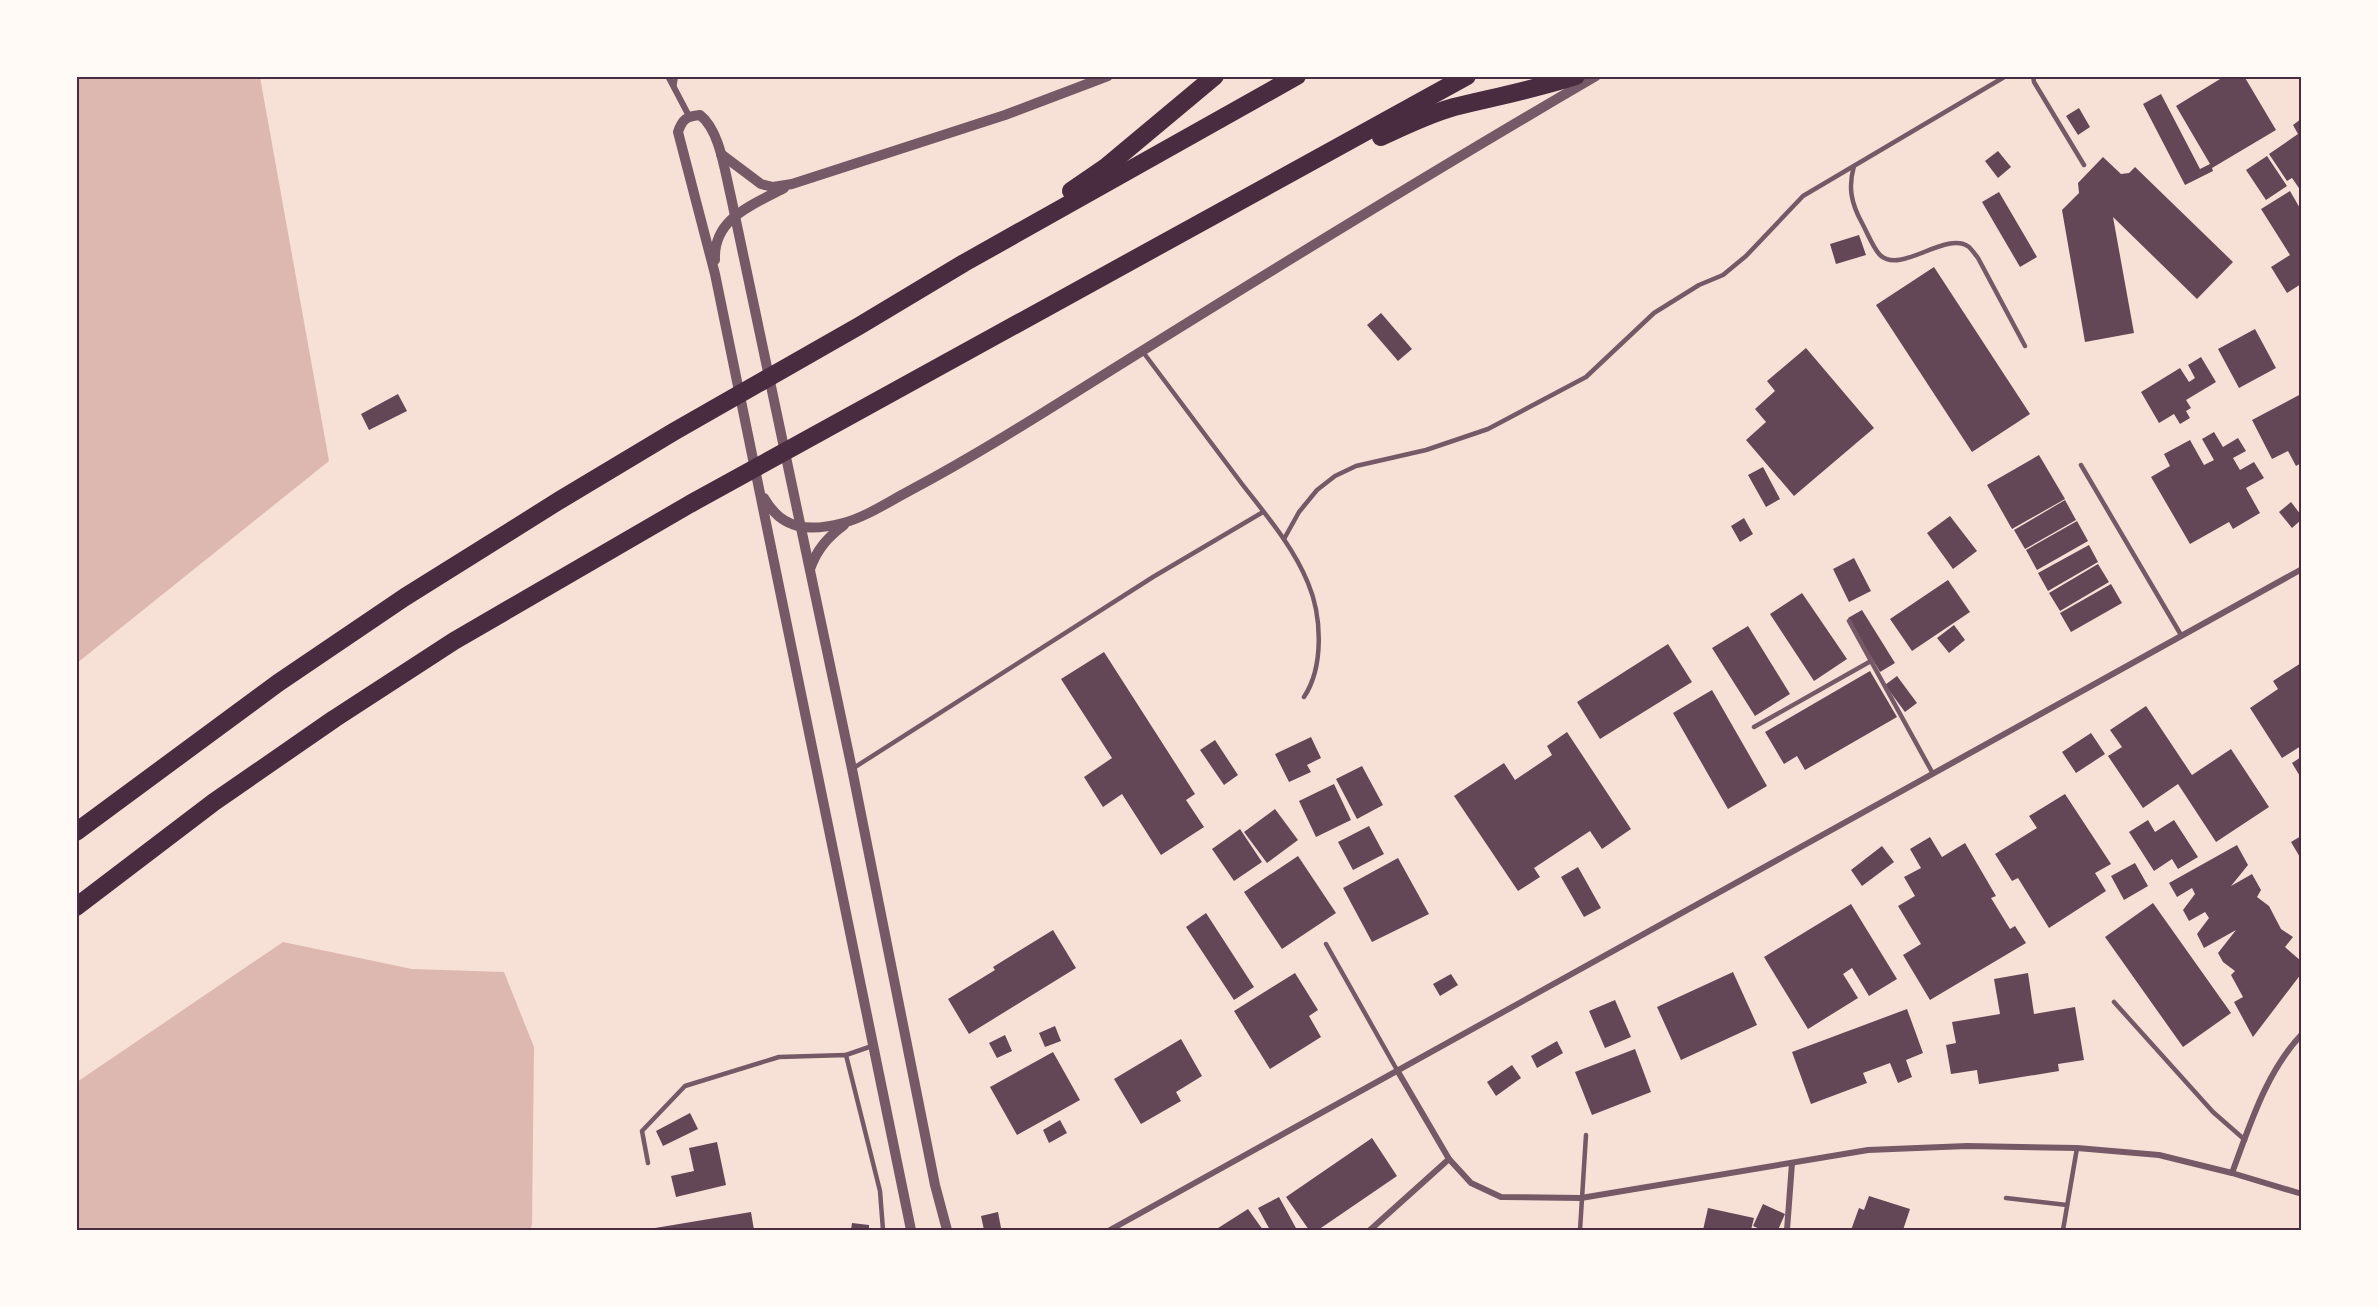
<svg xmlns="http://www.w3.org/2000/svg" width="2378" height="1307" viewBox="0 0 2378 1307" font-family="Helvetica,sans-serif">
	<style>
		.water { fill: #dcb8b0 }
		.building { fill: #644757 }
		.lines { fill: none; stroke-linecap: round; stroke-linejoin: round }
		.service { stroke: #755966; stroke-width: 4.5 }
		.minor { stroke: #755966; stroke-width: 6 }
		.tertiary { stroke: #755966; stroke-width: 10 }
		.motorway { stroke: #4a2c40; stroke-width: 18 }
		.neatline { fill: none; stroke: #4a2c40; stroke-width: 2 }
	</style>
	<rect width="100%" height="100%" fill="#f7e1d7"/>
	<g class="water">
		<polygon points="77,76 260,77 329,461 77,663"/>
		<polygon points="283,942 412,969 504,972 534,1047 532,1225 530,1230 77,1230 77,1082"/>
	</g>
	<g class="building">
		<polygon points="2225,76 2244,76 2276,130 2212,168 2213,171 2185,185 2143,104 2161,94 2200,169 2210,164 2176,106"/>
		<polygon points="2079,108 2090,127 2078,135 2066,116"/>
		<polygon points="2301,119 2301,191 2292,178 2287,181 2269,154 2298,134 2293,125"/>
		<polygon points="1998,151 2011,167 1998,178 1985,161"/>
		<polygon points="2267,156 2287,186 2266,200 2246,170"/>
		<polygon points="2103,157 2121,174 2129,173 2135,167 2233,262 2197,299 2113,217 2134,333 2085,342 2062,210 2079,193 2078,183"/>
		<polygon points="2290,191 2301,210 2301,284 2287,293 2271,267 2290,255 2261,209"/>
		<polygon points="1999,192 2037,257 2020,267 1982,202"/>
		<polygon points="1859,235 1866,255 1836,264 1830,244"/>
		<polygon points="1934,267 2030,414 1972,452 1876,305"/>
		<polygon points="1381,313 1412,349 1398,361 1367,325"/>
		<polygon points="2255,329 2276,368 2239,388 2218,349"/>
		<polygon points="1806,348 1874,428 1794,496 1746,440 1766,422 1755,409 1775,391 1767,381"/>
		<polygon points="2201,357 2216,382 2186,400 2191,408 2186,411 2190,418 2180,424 2174,414 2159,423 2141,392 2180,368 2189,382 2195,378 2188,365"/>
		<polygon points="398,394 407,411 369,430 361,414"/>
		<polygon points="2301,394 2301,463 2296,466 2288,451 2272,459 2252,420"/>
		<polygon points="2214,432 2223,447 2238,438 2246,451 2233,458 2240,470 2254,462 2264,478 2246,488 2260,513 2233,529 2229,522 2190,544 2151,477 2170,466 2164,454 2190,440 2204,465 2214,460 2202,439"/>
		<polygon points="2039,455 2065,499 2012,529 1987,485"/>
		<polygon points="1763,467 1780,499 1766,507 1748,475"/>
		<polygon points="2065,500 2076,520 2025,549 2014,530"/>
		<polygon points="2291,502 2301,515 2301,520 2292,528 2279,512"/>
		<polygon points="1950,516 1977,551 1953,569 1927,533"/>
		<polygon points="1744,518 1753,534 1740,542 1731,526"/>
		<polygon points="2077,521 2088,541 2037,570 2026,550"/>
		<polygon points="2089,545 2098,562 2048,591 2038,573"/>
		<polygon points="1854,558 1871,591 1849,602 1833,569"/>
		<polygon points="2098,564 2109,582 2060,611 2049,593"/>
		<polygon points="1948,580 1970,612 1912,651 1890,619"/>
		<polygon points="2111,584 2122,603 2071,632 2060,613"/>
		<polygon points="1802,593 1847,659 1814,681 1770,614"/>
		<polygon points="1862,610 1895,663 1880,672 1848,618"/>
		<polygon points="1954,625 1965,640 1949,653 1937,638"/>
		<polygon points="1748,626 1790,694 1755,716 1712,648"/>
		<polygon points="1668,644 1692,682 1600,739 1577,702"/>
		<polygon points="1104,652 1195,794 1186,800 1204,827 1161,855 1122,794 1103,807 1084,777 1112,758 1061,679"/>
		<polygon points="2301,663 2301,746 2282,758 2250,708 2278,689 2273,681"/>
		<polygon points="1870,671 1897,717 1805,770 1797,756 1784,764 1765,732"/>
		<polygon points="1897,676 1917,703 1905,712 1885,685"/>
		<polygon points="1712,690 1767,786 1728,809 1673,713"/>
		<polygon points="2146,706 2192,775 2231,749 2269,807 2216,842 2178,784 2143,808 2108,756 2122,747 2110,730"/>
		<polygon points="1567,732 1631,829 1602,849 1590,831 1534,868 1540,877 1518,891 1454,796 1504,763 1515,780 1552,755 1547,746"/>
		<polygon points="2091,733 2105,754 2076,773 2062,752"/>
		<polygon points="1311,737 1321,758 1307,765 1311,772 1289,782 1275,754"/>
		<polygon points="1215,740 1238,775 1224,785 1200,750"/>
		<polygon points="2301,757 2301,778 2292,763"/>
		<polygon points="1362,766 1383,805 1357,819 1336,779"/>
		<polygon points="1334,784 1351,820 1316,837 1299,801"/>
		<polygon points="2065,794 2111,864 2095,873 2106,891 2049,928 2018,878 2012,881 1995,854 2037,828 2029,816"/>
		<polygon points="1275,809 1298,840 1267,863 1244,832"/>
		<polygon points="2148,820 2155,832 2174,820 2198,857 2178,869 2172,859 2154,871 2129,832"/>
		<polygon points="1369,826 1384,854 1353,870 1338,842"/>
		<polygon points="1240,829 1262,862 1234,881 1212,849"/>
		<polygon points="2301,836 2301,859 2291,842"/>
		<polygon points="1930,837 1942,857 1965,843 1996,896 1991,898 2010,929 2015,926 2026,943 1930,1000 1903,955 1921,944 1898,906 1915,896 1904,877 1921,868 1910,849"/>
		<polygon points="2237,845 2248,865 2231,886 2252,874 2261,890 2257,897 2269,906 2281,929 2293,937 2285,947 2301,961 2301,974 2253,1037 2234,1002 2243,997 2231,975 2235,971 2223,962 2218,953 2236,930 2204,948 2197,934 2209,918 2205,912 2189,921 2183,910 2195,894 2192,888 2177,897 2169,883"/>
		<polygon points="1882,846 1894,862 1862,886 1851,870"/>
		<polygon points="1298,856 1336,913 1282,949 1244,892"/>
		<polygon points="1398,858 1429,914 1372,942 1343,888"/>
		<polygon points="2135,863 2148,886 2124,900 2111,876"/>
		<polygon points="1578,867 1601,908 1584,917 1561,877"/>
		<polygon points="2153,903 2231,1013 2183,1047 2105,937"/>
		<polygon points="1851,904 1897,979 1869,996 1852,968 1843,974 1858,998 1808,1029 1764,957"/>
		<polygon points="1206,913 1254,987 1234,1000 1186,927"/>
		<polygon points="1053,930 1076,968 969,1034 948,999 995,970 993,967"/>
		<polygon points="1733,972 1757,1025 1681,1060 1657,1007"/>
		<polygon points="1295,973 1318,1010 1309,1016 1321,1037 1270,1069 1234,1011"/>
		<polygon points="2028,973 2034,1014 2075,1007 2084,1060 2058,1064 2059,1071 1979,1084 1977,1070 1951,1074 1946,1045 1956,1043 1952,1022 2000,1014 1994,979"/>
		<polygon points="1451,974 1458,985 1440,996 1433,984"/>
		<polygon points="1615,1000 1631,1037 1605,1048 1589,1011"/>
		<polygon points="1907,1009 1923,1053 1906,1060 1912,1077 1898,1083 1890,1063 1863,1073 1867,1083 1811,1104 1792,1052"/>
		<polygon points="1055,1026 1061,1041 1045,1047 1039,1033"/>
		<polygon points="1005,1035 1012,1051 997,1058 989,1043"/>
		<polygon points="1181,1039 1202,1076 1176,1092 1181,1101 1141,1124 1114,1079"/>
		<polygon points="1557,1041 1563,1053 1537,1068 1531,1056"/>
		<polygon points="1635,1049 1651,1092 1592,1115 1575,1072"/>
		<polygon points="1053,1052 1080,1100 1017,1135 990,1087"/>
		<polygon points="1512,1065 1521,1078 1496,1096 1487,1082"/>
		<polygon points="690,1113 698,1129 663,1146 656,1131"/>
		<polygon points="1060,1120 1067,1133 1049,1143 1043,1130"/>
		<polygon points="1372,1138 1397,1176 1318,1230 1309,1230 1286,1197"/>
		<polygon points="717,1142 726,1185 676,1197 671,1176 694,1171 689,1148"/>
		<polygon points="1869,1196 1910,1209 1903,1230 1851,1230 1859,1208 1864,1210"/>
		<polygon points="1279,1197 1297,1230 1270,1230 1258,1208"/>
		<polygon points="1763,1204 1785,1214 1778,1230 1762,1230 1753,1226"/>
		<polygon points="1708,1208 1754,1218 1751,1230 1703,1230"/>
		<polygon points="1248,1209 1263,1230 1215,1230"/>
		<polygon points="751,1212 754,1230 649,1230 649,1229"/>
		<polygon points="998,1212 1001,1228 984,1230 981,1216"/>
		<polygon points="852,1223 869,1225 869,1230 851,1230"/>
	</g>
	<g class="lines">
		<g class="service">
			<polyline points="2033,76 2034,82 2084,165"/>
			<polyline points="674,88 676,76"/>
			<path d="M1854 166C1848 187 1851 203 1862 223 1867 232 1873 248 1880 255 1901 275 1946 230 1969 247 1972 250 1975 254 1978 258L2025 346"/>
			<path d="M1143 352C1176 396 1209 440 1242 484 1266 515 1293 546 1308 583 1322 616 1324 667 1304 697"/>
			<polyline points="2081,465 2181,635"/>
			<polyline points="1284,539 1299,512 1317,490 1335,476 1356,466 1426,450 1488,429 1586,377 1654,313 1699,285 1723,275 1746,256 1803,196 2006,76"/>
			<polyline points="1849,621 1932,772"/>
			<polyline points="1754,727 1871,661"/>
			<polyline points="852,769 1153,577 1263,512"/>
			<polyline points="1326,944 1397,1070"/>
			<polyline points="2114,1002 2213,1112 2245,1140"/>
			<polyline points="846,1055 872,1046"/>
			<polyline points="648,1163 642,1131 685,1086 779,1057 846,1055 880,1191 883,1230"/>
			<polyline points="2006,1198 2067,1205"/>
			<polyline points="1580,1230 1586,1135"/>
			<polyline points="2063,1230 2077,1148"/>
		</g>
		<g class="minor">
			<polyline points="668,76 689,116"/>
			<polyline points="1397,1070 1449,1159 1471,1183 1501,1197 1581,1198 1868,1150 1967,1146 2077,1148 2159,1155 2232,1173 2302,1194"/>
			<path d="M2232 1173C2250 1125 2266 1072 2302 1034"/>
			<polyline points="1110,1230 2302,569"/>
			<polyline points="1370,1230 1449,1159"/>
			<polyline points="1787,1230 1792,1163"/>
		</g>
		<g class="tertiary">
			<polyline points="721,154 761,184 773,187 792,184 1005,115 1108,76"/>
			<path d="M715 260C713 218 753 205 784 188"/>
			<path d="M764 498C782 530 809 532 843 523 866 517 888 502 909 491 973 457 1035 418 1097 379 1262 276 1428 174 1596 76"/>
			<path d="M810 569C817 549 828 537 844 525"/>
			<path d="M911 1230 715 274 678 132C682 120 686 116 700 115 720 130 725 173 731 197L852 769 935 1185 947 1230"/>
		</g>
		<g class="motorway">
			<path d="M1381 137C1404 126 1429 114 1454 107 1495 97 1536 89 1576 76"/>
			<polyline points="1071,191 1106,167 1215,76"/>
			<polyline points="76,832 278,683 405,597 560,500 675,431 859,326 964,263 1297,76"/>
			<polyline points="76,907 214,802 334,719 454,641 690,504 1467,76"/>
		</g>
	</g>
	<rect width="2378" height="1307" fill="none" stroke="#fffaf5" stroke-width="156"/>
	<rect x="78" y="78" width="2222" height="1151" class="neatline"/>
</svg>
